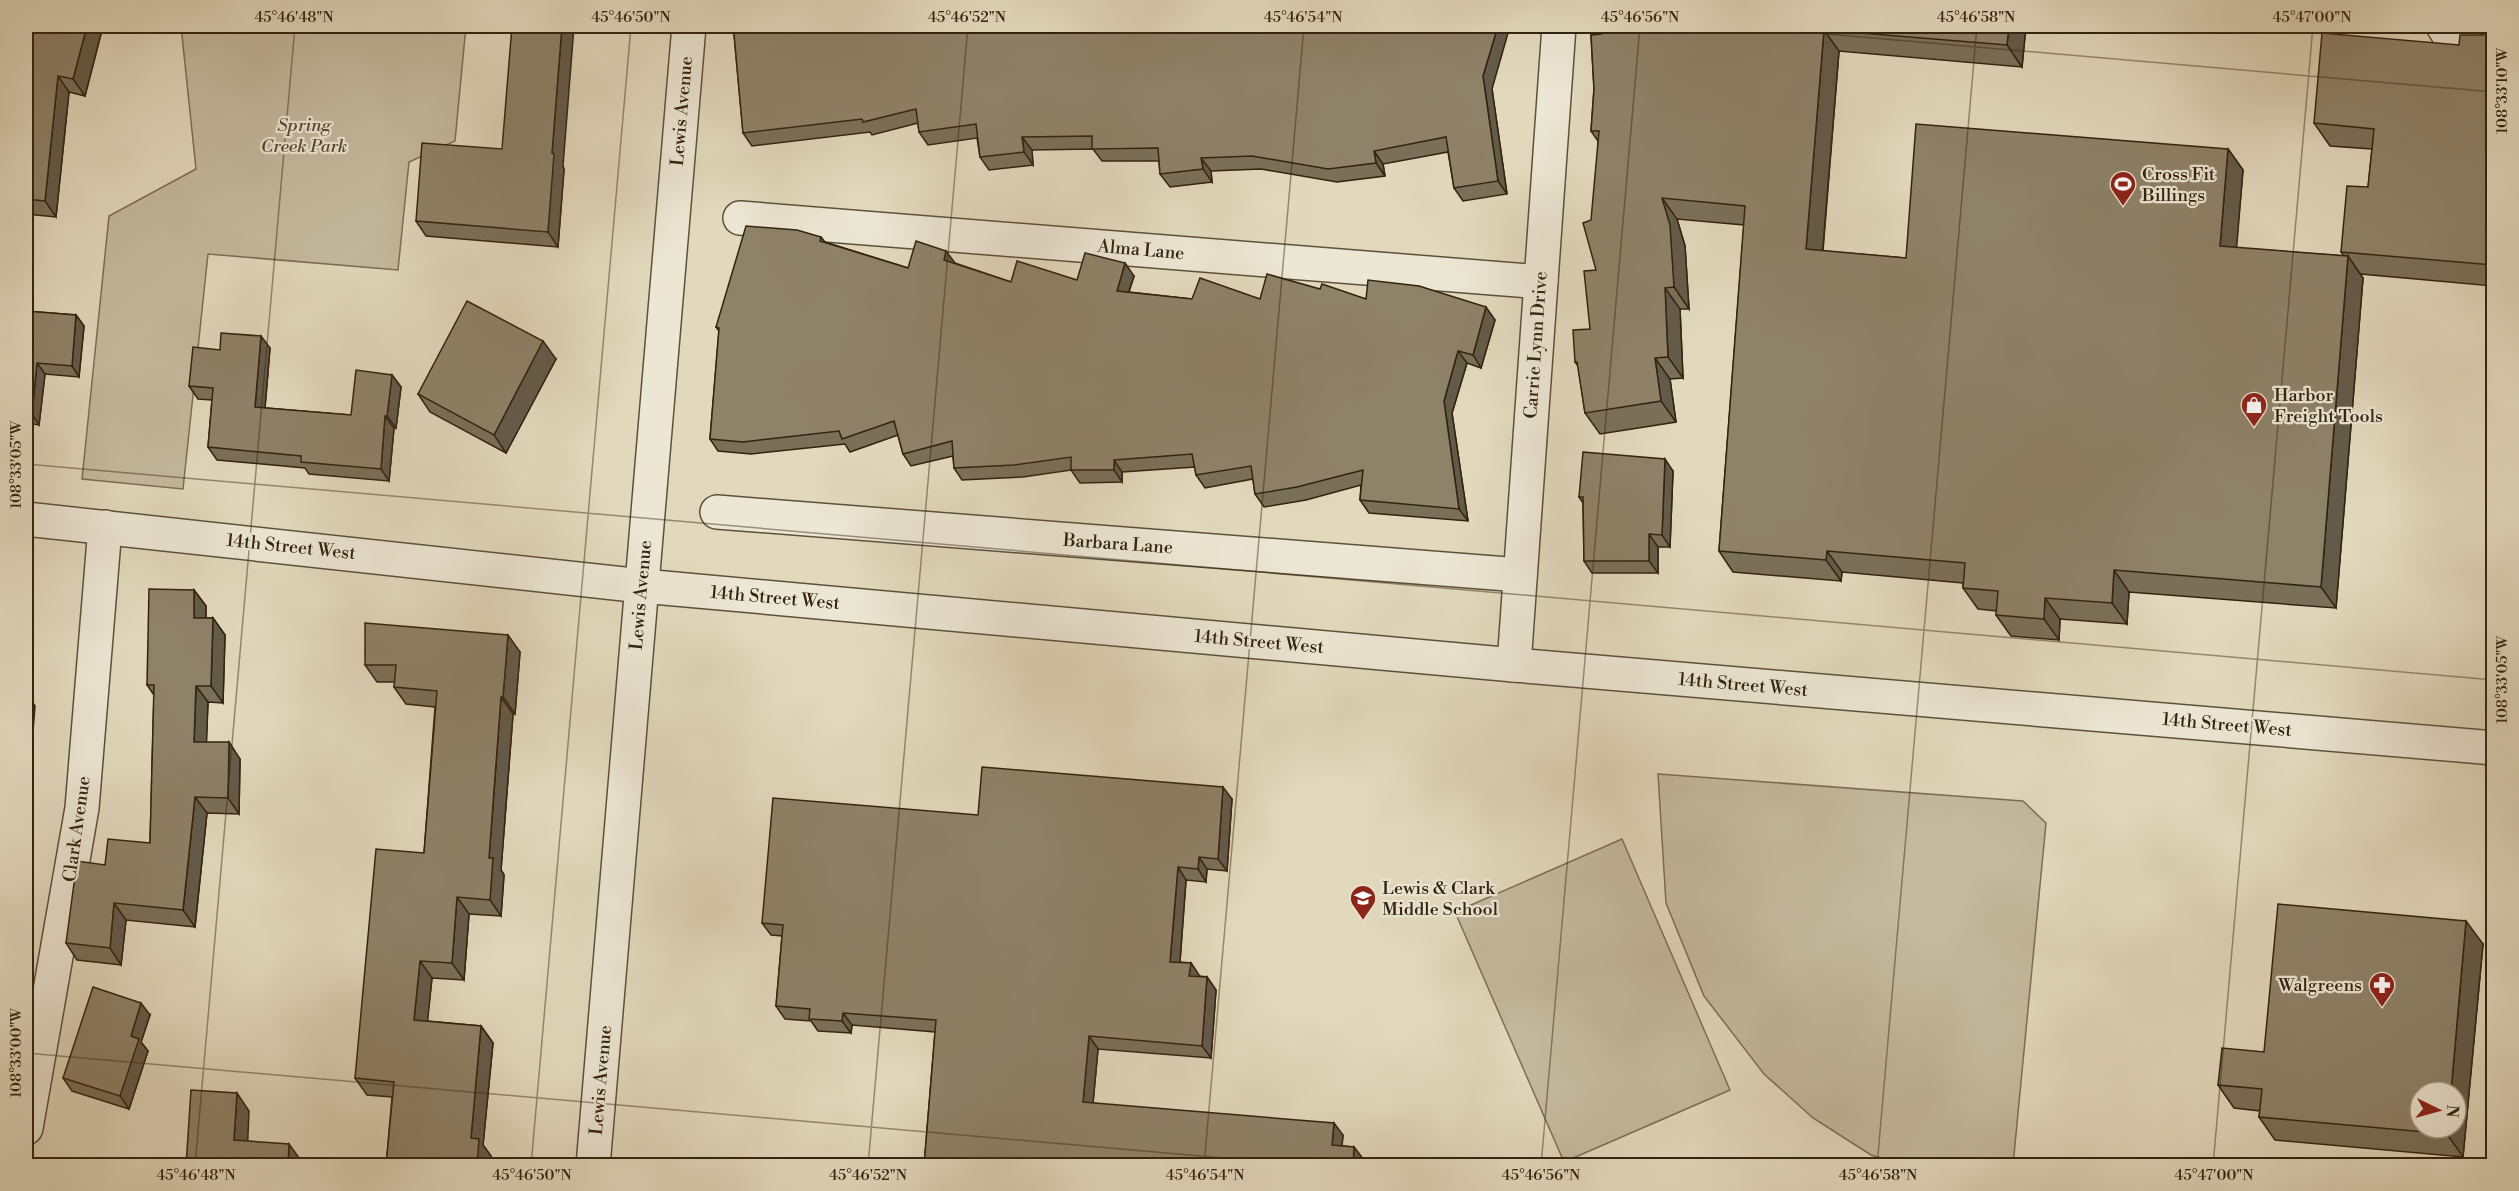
<svg xmlns="http://www.w3.org/2000/svg" width="2519" height="1191" viewBox="0 0 2519 1191" font-family="'Libre Bodoni',serif">
	<style>
		.green { fill: #c4ba9f; stroke: #7b6e57; stroke-width: 1.5 }
		.lines { fill: none; stroke-linecap: round; stroke-linejoin: round }
		.service-casing { stroke: #5e503a; stroke-width: 24 }
		.minor-casing { stroke: #5e503a; stroke-width: 36 }
		.tertiary-casing { stroke: #5e503a; stroke-width: 36 }
		.service { stroke: #ece6d4; stroke-width: 21 }
		.minor { stroke: #ece6d4; stroke-width: 33 }
		.tertiary { stroke: #ece6d4; stroke-width: 33 }
		.wall { fill: #7a705a; stroke: #32230f; stroke-width: 1.5 }
		.shaded-wall { fill: #635b4a; stroke: #32230f; stroke-width: 1.5 }
		.building { fill: #8e8269; stroke: #32230f; stroke-width: 1.5 }
		.ticks { fill: none; stroke: #32230f; stroke-width: 1.5; stroke-opacity: 0.45 }
		.labels { text-anchor: middle; dominant-baseline: central; stroke-width: 4.5; stroke-linejoin: round; paint-order: stroke }
		.street-label { font-size: 18px; fill: #32230f; stroke: #ece6d4 }
		.park-label { font-size: 18px; font-style: italic; fill: #564933; stroke: #ece6d4 }
		.poi-label { font-size: 18px; fill: #32230f; stroke: #ece6d4; text-anchor: start }
		.neatline { fill: none; stroke: #32230f; stroke-width: 2 }
		.ticks-label { font-size: 15px; text-anchor: middle; fill: #32230f }
	</style>
	<rect width="100%" height="100%" fill="#e2d9bd"/>
	<filter id="stains"><feTurbulence type="fractalNoise" baseFrequency=".00333" numOctaves="4"/><feColorMatrix values="0 0 0 0 .2 0 0 0 0 .09 0 0 0 0 .02 0 0 0 .5 -.17"/></filter>
	<radialGradient id="worn" r=".72"><stop offset=".6" stop-color="#630" stop-opacity="0"/><stop offset="1" stop-color="#630" stop-opacity=".3"/></radialGradient>
	<g class="green">
		<polygon points="181,26 466,26 455,141 409,162 398,270 208,254 183,489 82,479 109,216 196,169"/>
		<polygon points="1658,774 2023,801 2046,823 2013,1165 1906,1165 1871,1155 1813,1118 1764,1074 1704,996 1666,903"/>
		<polygon points="1622,839 1730,1090 1564,1162 1455,912"/>
	</g>
	<g class="lines">
		<g class="service-casing">
			<polyline id="service" points="2436,26 2443,37 2466,44 2494,46"/>
		</g>
		<g class="minor-casing">
			<g id="minor">
				<polyline points="740,218 1541,282"/>
				<polyline points="717,512 1520,575"/>
				<polyline points="1514,665 1559,26"/>
				<polyline points="26,1128 82,808 105,527"/>
			</g>
		</g>
		<g class="tertiary-casing">
			<g id="tertiary">
				<polyline points="26,519 642,586 1514,665 2494,748"/>
				<polyline points="593,1166 689,26"/>
			</g>
		</g>
		<use href="#service" class="service"/>
		<use href="#minor" class="minor"/>
		<use href="#tertiary" class="tertiary"/>
	</g>
	<g class="wall">
		<polygon points="26,26 103,26 85,96 69,92 56,217 26,214 26,50 30,32 26,31"/>
		<polygon points="2026,26 2022,67 1839,51 1823,251 1906,258 2228,149 2243,170 2236,248 2344,256 2341,252 2368,187 2372,149 2330,146 2314,123 2459,45 2483,35 2486,33 2478,32 2473,26 2493,26 2493,286 2360,274 2363,278 2336,608 2129,592 2127,624 2060,619 2059,640 2011,636 1996,615 1997,611 1978,609 1963,588 1963,583 1842,572 1841,581 1733,572 1719,551 1744,225 1677,219 1685,246 1689,309 1680,309 1683,378 1670,379 1676,422 1600,434 1585,413 1578,366 1575,362 1590,329 1596,270 1598,141 1591,131 1594,89 1591,35"/>
		<polygon points="2075,26 2120,26 2120,29"/>
		<polygon points="734,34 1492,89 1507,194 1463,201 1454,188 1448,152 1383,164 1385,176 1337,182 1261,169 1211,171 1212,182 1170,187 1160,174 1159,161 1102,161 1093,149 1032,150 1033,165 989,170 980,157 977,138 928,145 919,132 918,123 872,135 870,132 752,146 743,133"/>
		<polygon points="563,166 564,169 558,247 426,236 416,221"/>
		<polygon points="821,237 825,242 908,268 955,263 1011,282 1077,280 1134,276 1129,292 1192,299 1260,299 1320,289 1366,299 1495,320 1481,368 1467,363 1452,413 1468,521 1369,513 1360,500 1361,485 1306,500 1264,507 1255,494 1253,479 1205,488 1196,475 1195,467 1122,472 1122,482 1080,483 1071,470 1023,477 962,480 954,468 953,456 911,466 903,454 898,435 850,452 845,444 751,454 718,451 710,439 719,331 716,327"/>
		<polygon points="26,311 76,315 84,326 79,377 45,374 39,425 26,423"/>
		<polygon points="270,348 265,408 351,415 392,375 401,387 396,428 394,428 389,481 309,474 305,468 217,460 208,447 212,400 198,399 189,386 220,350"/>
		<polygon points="556,359 506,453 430,412 418,394"/>
		<polygon points="1673,471 1670,547 1658,547 1658,573 1592,573 1584,561 1583,503 1579,497"/>
		<polygon points="194,590 206,606 206,618 213,618 225,635 223,703 208,702 206,742 240,759 239,814 207,813 195,927 126,920 121,965 77,960 66,943 105,865 150,843 154,695 147,685"/>
		<polygon points="520,652 515,714 513,714 501,870 504,875 501,916 469,914 464,980 432,978 427,1021 481,1026 493,1043 483,1145 491,1156 491,1166 386,1166 392,1097 367,1095 355,1078 424,853 435,707 406,704 394,687 395,682 377,682 365,665"/>
		<polygon points="1232,799 1227,871 1207,869 1206,882 1186,880 1180,962 1191,963 1199,976 1207,977 1216,990 1211,1058 1098,1049 1093,1103 1343,1135 1342,1146 1354,1147 1363,1159 924,1166 935,1032 852,1025 851,1033 818,1031 811,1021 785,1019 776,1006 782,936 771,935 762,923 978,815"/>
		<polygon points="2483,944 2463,1157 2275,1140 2259,1117 2260,1111 2234,1108 2218,1085 2264,1052"/>
		<polygon points="150,1015 141,1042 148,1051 129,1109 72,1091 63,1078"/>
	</g>
	<g class="shaded-wall">
		<polygon points="87,26 103,26 85,96 73,79"/>
		<polygon points="562,26 574,26 563,166 564,169 558,247 548,232 552,153"/>
		<polygon points="1498,26 1510,26 1492,89 1507,194 1498,181 1483,76"/>
		<polygon points="2009,26 2026,26 2022,67 2007,45"/>
		<polygon points="1824,30 1839,51 1821,270 1806,249"/>
		<polygon points="58,76 69,92 56,217 45,201"/>
		<polygon points="1022,137 1032,150 1033,165 1024,152"/>
		<polygon points="2228,149 2243,170 2235,267 2220,246"/>
		<polygon points="1374,151 1383,164 1385,176 1376,163"/>
		<polygon points="1201,158 1211,171 1212,182 1203,169"/>
		<polygon points="1662,198 1677,219 1685,246 1689,309 1674,287"/>
		<polygon points="946,251 955,263 952,272 944,260"/>
		<polygon points="2348,256 2363,278 2336,608 2321,587"/>
		<polygon points="1125,263 1134,276 1125,303 1117,291"/>
		<polygon points="1665,288 1680,309 1683,378 1668,357"/>
		<polygon points="1486,307 1495,320 1481,368 1473,355"/>
		<polygon points="76,315 84,326 79,377 72,366"/>
		<polygon points="261,336 270,348 264,419 255,407"/>
		<polygon points="543,341 556,359 506,453 494,435"/>
		<polygon points="1458,351 1467,363 1452,413 1468,521 1459,509 1444,401"/>
		<polygon points="1655,358 1670,379 1676,422 1661,401"/>
		<polygon points="37,363 45,374 39,425 32,414"/>
		<polygon points="392,375 401,387 396,428 387,416"/>
		<polygon points="385,416 394,428 389,481 381,469"/>
		<polygon points="1665,459 1673,471 1670,547 1662,535"/>
		<polygon points="1114,460 1122,472 1122,482 1114,470"/>
		<polygon points="1649,534 1658,547 1658,573 1649,561"/>
		<polygon points="1827,551 1842,572 1841,581 1826,560"/>
		<polygon points="2114,570 2129,592 2127,624 2112,603"/>
		<polygon points="194,590 206,606 205,634 194,618"/>
		<polygon points="2045,598 2060,619 2059,640 2044,619"/>
		<polygon points="213,618 225,635 223,703 211,686"/>
		<polygon points="508,635 520,652 515,714 503,697"/>
		<polygon points="196,686 208,702 206,758 194,742"/>
		<polygon points="26,692 35,706 28,795 26,791"/>
		<polygon points="501,697 513,714 501,870 504,875 501,916 490,900 489,858"/>
		<polygon points="229,742 240,759 239,814 228,798"/>
		<polygon points="1223,787 1232,799 1227,871 1218,859"/>
		<polygon points="195,797 207,813 195,927 183,910"/>
		<polygon points="1199,857 1207,869 1206,882 1198,869"/>
		<polygon points="1178,867 1186,880 1179,974 1170,962"/>
		<polygon points="457,897 469,914 464,980 452,963"/>
		<polygon points="114,903 126,920 121,965 110,948"/>
		<polygon points="2466,921 2483,944 2463,1157 2447,1134 2448,1128 2456,1128 2456,1092 2451,1092"/>
		<polygon points="420,961 432,978 426,1036 414,1020"/>
		<polygon points="1191,963 1199,975 1198,988 1189,976"/>
		<polygon points="1207,977 1216,990 1211,1058 1202,1046"/>
		<polygon points="141,1003 150,1015 141,1042 148,1051 129,1109 120,1096 131,1036"/>
		<polygon points="843,1013 852,1025 851,1033 842,1021"/>
		<polygon points="481,1026 493,1043 483,1145 491,1156 491,1166 477,1166 471,1138"/>
		<polygon points="1089,1036 1098,1049 1092,1114 1083,1102"/>
		<polygon points="237,1093 249,1111 247,1158 234,1140"/>
		<polygon points="1334,1123 1343,1135 1341,1157 1332,1145"/>
		<polygon points="289,1144 302,1162 302,1166 288,1166"/>
		<polygon points="1354,1147 1363,1159 1362,1166 1353,1166"/>
	</g>
	<g class="building">
		<polygon points="32,26 87,26 73,79 58,76 45,201 26,199 26,50"/>
		<polygon points="512,26 562,26 552,153 554,154 548,232 416,221 422,143 502,149"/>
		<polygon points="736,26 1498,26 1483,76 1498,181 1454,188 1446,137 1374,151 1376,163 1328,169 1252,156 1201,158 1203,169 1160,174 1158,148 1092,149 1092,136 1022,137 1024,152 980,157 976,124 919,132 916,109 863,122 862,119 743,133 734,34"/>
		<polygon points="1601,26 2009,26 2007,45 1824,30 1806,249 1906,258 1916,124 2228,149 2220,246 2348,256 2321,587 2114,570 2112,603 2045,598 2044,619 1996,615 1998,591 1963,588 1965,563 1827,551 1826,560 1719,551 1745,206 1662,198 1670,225 1674,287 1665,288 1668,357 1655,358 1661,401 1585,413 1577,362 1575,362 1573,330 1590,329 1584,271 1596,270 1583,223 1591,220 1599,131 1591,131 1594,89 1591,35 1601,34"/>
		<polygon points="2491,26 2493,26 2493,265 2341,252 2347,186 2368,187 2374,129 2314,123 2322,33 2459,45 2460,35 2483,35"/>
		<polygon points="746,226 797,230 821,237 820,241 908,268 916,241 946,251 944,260 1011,282 1017,261 1077,280 1085,253 1125,263 1117,291 1192,299 1200,278 1260,299 1267,274 1320,289 1322,284 1366,299 1368,280 1419,286 1486,307 1473,355 1458,351 1444,401 1459,509 1360,500 1363,470 1297,487 1255,494 1251,466 1196,475 1192,454 1114,460 1114,470 1071,470 1071,457 1014,465 954,468 952,441 903,454 894,421 842,439 839,431 743,442 710,439 719,328 716,327"/>
		<polygon points="467,301 543,341 494,435 418,394"/>
		<polygon points="26,311 76,315 72,366 37,363 32,414 26,413"/>
		<polygon points="221,333 261,336 255,407 351,415 356,370 392,375 387,416 385,416 381,469 301,462 301,456 208,447 213,388 189,386 193,347 220,350"/>
		<polygon points="1583,452 1665,459 1662,535 1649,534 1649,561 1584,561 1583,497 1579,497"/>
		<polygon points="149,589 194,590 194,618 213,618 211,686 196,686 194,742 229,742 228,798 195,797 183,910 114,903 110,948 66,943 77,861 105,865 108,839 150,843 154,685 147,685"/>
		<polygon points="365,623 508,635 503,697 501,697 489,858 493,858 490,900 457,897 452,963 420,961 414,1020 481,1026 471,1138 479,1139 477,1166 386,1166 394,1082 355,1078 376,849 424,853 437,691 394,687 396,665 365,665"/>
		<polygon points="982,767 1223,787 1218,859 1199,857 1198,869 1178,867 1170,962 1191,963 1189,976 1207,977 1202,1046 1089,1036 1083,1102 1334,1123 1332,1145 1354,1147 1353,1166 924,1166 936,1020 843,1013 842,1021 809,1019 810,1009 776,1006 783,925 762,923 773,798 978,815"/>
		<polygon points="2278,904 2466,921 2451,1092 2420,1092 2420,1128 2448,1128 2447,1134 2259,1117 2262,1089 2218,1085 2222,1048 2264,1052"/>
		<polygon points="93,987 141,1003 131,1036 139,1039 120,1096 63,1078"/>
		<polygon points="191,1090 237,1093 234,1140 289,1144 288,1166 186,1166"/>
	</g>
	<path class="ticks" d="M1735 26 2494 92M26 464 2494 680M26 1053 1314 1166M195 1166 295 26M531 1166 631 26M868 1166 968 26M1204 1166 1304 26M1541 1166 1640 26M1877 1166 1977 26M2213 1166 2313 26"/>
	<defs>
		<g id="stadium-pin" transform="scale(1.35)"><path d="M0 17L-7.5 6A9.5 9.5 0 1 1 7.5 6Z" fill="#8f2418" stroke="#ece6d4"/><path d="M0-5a6.5 5 0 1 0 0 10a6.5 5 0 1 0 0-10ZM-3.5-1.8h7v3.6h-7Z" fill="#fff"/></g>
		<g id="shop-pin" transform="scale(1.35)"><path d="M0 17L-7.5 6A9.5 9.5 0 1 1 7.5 6Z" fill="#8f2418" stroke="#ece6d4"/><path d="M-5-2.5h2.3a2.7 3.5 0 0 1 5.4 0H5L5.5 6h-11ZM-1.5-2.5h3a1.5 2.3 0 0 0-3 0Z" fill="#fff"/></g>
		<g id="school-pin" transform="scale(1.35)"><path d="M0 17L-7.5 6A9.5 9.5 0 1 1 7.5 6Z" fill="#8f2418" stroke="#ece6d4"/><path d="M0-5L7-2L0 1L-7-2ZM-4 1L0 2.5L4 1V4Q0 6-4 4Z" fill="#fff"/></g>
		<g id="pharmacy-pin" transform="scale(1.35)"><path d="M0 17L-7.5 6A9.5 9.5 0 1 1 7.5 6Z" fill="#8f2418" stroke="#ece6d4"/><path d="M-2-6h4v4h4v4h-4v4h-4v-4h-4v-4h4Z" fill="#fff"/></g>
	</defs>
	<g fill-rule="evenodd">
		<use href="#stadium-pin" x="2123" y="184"/>
		<use href="#shop-pin" x="2254" y="405"/>
		<use href="#school-pin" x="1363" y="898"/>
		<use href="#pharmacy-pin" x="2382" y="985"/>
	</g>
	<g class="labels">
		<g class="street-label">
			<text transform="translate(682 111) rotate(-85)">Lewis Avenue</text>
			<text transform="translate(1141 250) rotate(5)">Alma Lane</text>
			<text transform="translate(1536 345) rotate(-86)">Carrie Lynn Drive</text>
			<text transform="translate(1118 544) rotate(4)">Barbara Lane</text>
			<text transform="translate(291 547) rotate(6)">14th Street West</text>
			<text transform="translate(641 595) rotate(-85)">Lewis Avenue</text>
			<text transform="translate(775 598) rotate(5)">14th Street West</text>
			<text transform="translate(1259 642) rotate(5)">14th Street West</text>
			<text transform="translate(1743 685) rotate(5)">14th Street West</text>
			<text transform="translate(2227 725) rotate(5)">14th Street West</text>
			<text transform="translate(77 829) rotate(-82)">Clark Avenue</text>
			<text transform="translate(601 1080) rotate(-85)">Lewis Avenue</text>
		</g>
		<g class="park-label">
			<text x="304" y="125">Spring<tspan x="304" dy="21">Creek Park</tspan></text>
		</g>
		<g class="poi-label">
			<text x="2142" y="174">Cross Fit<tspan x="2142" dy="21">Billings</tspan></text>
			<text x="2274" y="395">Harbor<tspan x="2274" dy="21">Freight Tools</tspan></text>
			<text x="1382" y="888">Lewis &amp; Clark<tspan x="1382" dy="21">Middle School</tspan></text>
			<text x="2362" y="985" text-anchor="end">Walgreens</text>
		</g>
	</g>
	<rect width="2519" height="1191" fill="none" stroke="#e2d9bd" stroke-width="66"/>
	<g transform="translate(2438 1110) rotate(95)"><circle r="28" fill="#ece6d4" stroke="#a29885" stroke-width="1.5"/>
	<path d="M0-4.5L10 22L0 15L-10 22Z" fill="#8f2418"/>
	<text y="-9" font-size="16" font-weight="bold" text-anchor="middle" fill="#32230f">N</text>
	</g>
	<rect x="33" y="33" width="2453" height="1125" class="neatline"/>
	<g class="ticks-label">
		<text x="294" y="22">45°46'48"N</text>
		<text x="631" y="22">45°46'50"N</text>
		<text x="967" y="22">45°46'52"N</text>
		<text x="1303" y="22">45°46'54"N</text>
		<text x="1640" y="22">45°46'56"N</text>
		<text x="1976" y="22">45°46'58"N</text>
		<text x="2312" y="22">45°47'00"N</text>
		<text transform="translate(2502 91) rotate(-90)" y="5">108°33'10"W</text>
		<text transform="translate(16 465) rotate(-90)" y="5">108°33'05"W</text>
		<text transform="translate(2502 680) rotate(-90)" y="5">108°33'05"W</text>
		<text transform="translate(16 1053) rotate(-90)" y="5">108°33'00"W</text>
		<text x="196" y="1180">45°46'48"N</text>
		<text x="532" y="1180">45°46'50"N</text>
		<text x="868" y="1180">45°46'52"N</text>
		<text x="1205" y="1180">45°46'54"N</text>
		<text x="1541" y="1180">45°46'56"N</text>
		<text x="1878" y="1180">45°46'58"N</text>
		<text x="2214" y="1180">45°47'00"N</text>
	</g>
	<rect width="100%" height="100%" filter="url(#stains)"/>
	<rect width="100%" height="100%" fill="url(#worn)"/>
</svg>
